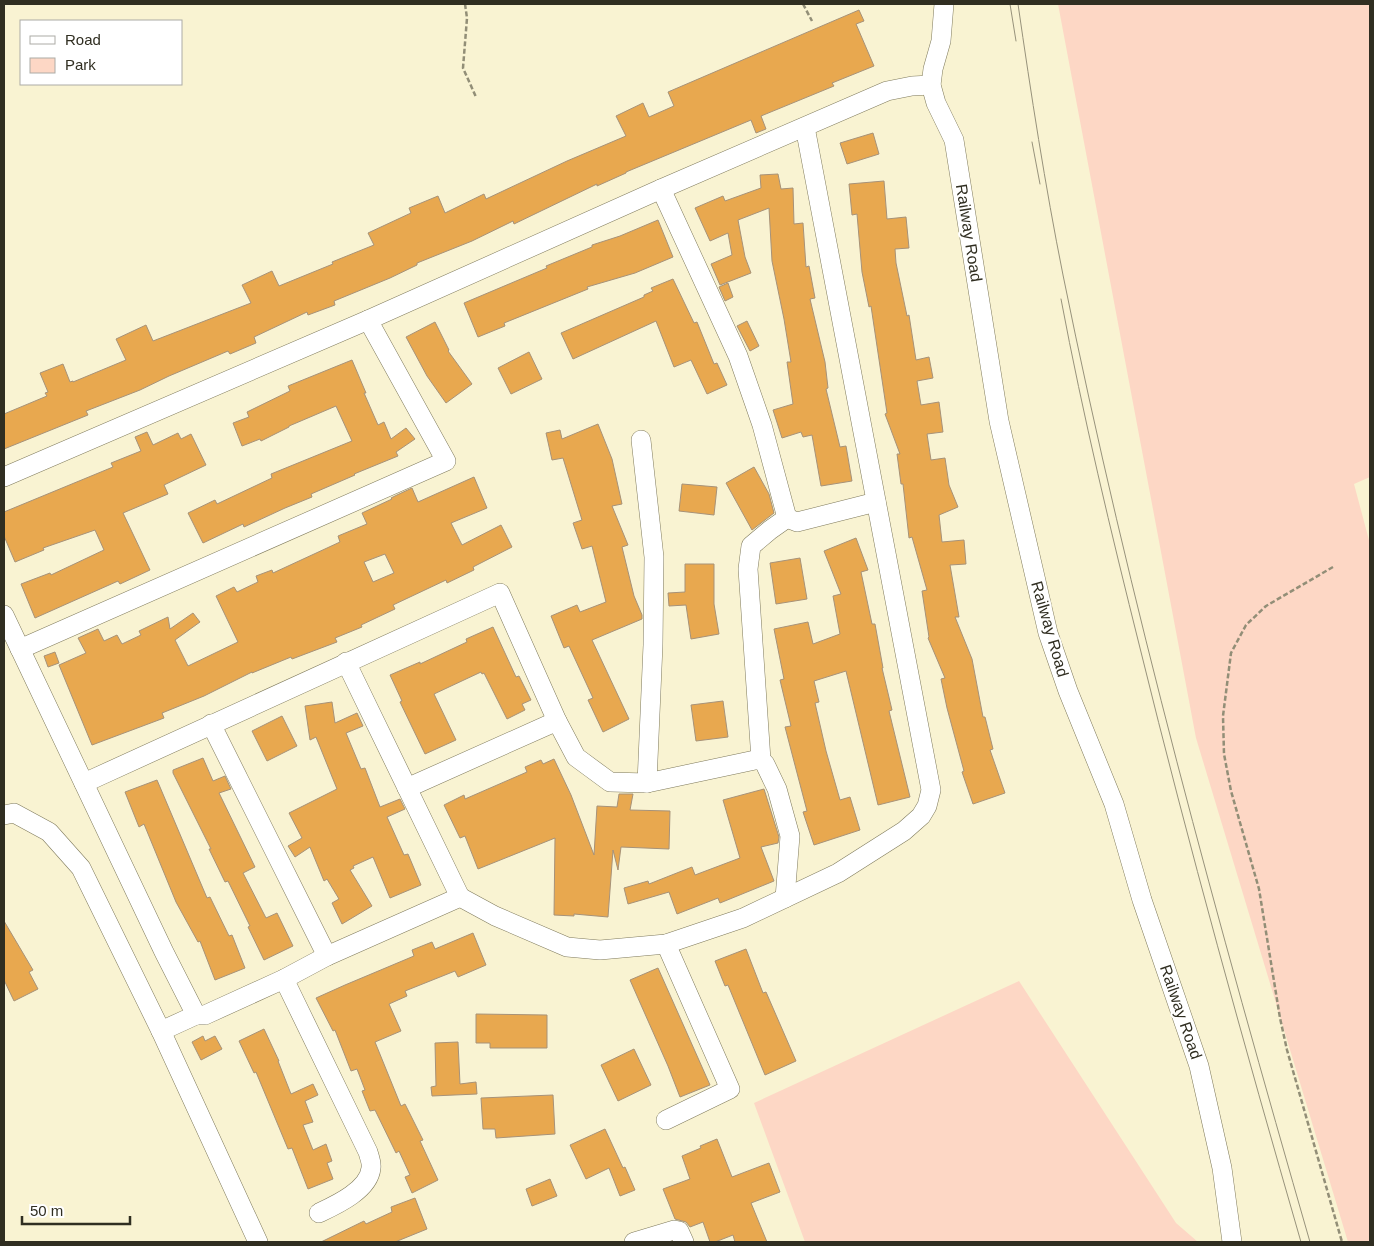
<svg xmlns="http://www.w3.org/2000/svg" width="1374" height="1246" viewBox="0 0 1374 1246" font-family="Arial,sans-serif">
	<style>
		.green { fill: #fdd7c5 }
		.building { fill: #e8a84f; stroke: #a79278; fill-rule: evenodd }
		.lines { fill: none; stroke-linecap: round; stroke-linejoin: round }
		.minor-casing { stroke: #7f7a5c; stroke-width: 20 }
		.path { stroke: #928e77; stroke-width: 2.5; stroke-dasharray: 5 2.5; stroke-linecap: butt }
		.minor { stroke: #fff; stroke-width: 19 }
		.tram { stroke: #97927b; stroke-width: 1 }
		.labels { text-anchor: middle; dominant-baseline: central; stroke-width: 4; stroke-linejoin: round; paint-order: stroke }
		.street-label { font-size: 16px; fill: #302e21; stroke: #fff }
	</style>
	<rect width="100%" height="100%" fill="#f9f3d2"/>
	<g class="green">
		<polygon points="1058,4 1370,4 1370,477 1354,484 1370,544 1370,1242 1348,1242 1196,738"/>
		<polygon points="1019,981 1176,1223 1198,1242 805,1242 754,1103"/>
	</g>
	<g class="building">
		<polygon points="859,10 864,21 856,24 874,66 832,83 834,86 761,116 766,129 756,133 751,120 626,172 626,173 597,186 597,184 514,224 513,221 472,241 417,263 417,265 390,278 334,301 335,305 308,315 307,312 254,337 256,343 230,354 228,351 169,376 140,390 86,411 88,415 4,449 4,414 47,396 45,393 48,392 40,373 63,364 70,382 73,381 73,382 126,360 116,339 146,325 153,341 251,303 242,285 272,271 279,286 333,264 332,262 374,245 368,233 411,213 409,208 438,196 445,213 484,194 486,199 567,161 626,136 616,116 643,103 649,117 674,106 668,92"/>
		<polygon points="873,133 879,154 847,164 840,143"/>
		<polygon points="778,174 781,189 793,188 794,224 803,223 806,267 809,266 815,298 810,299 825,362 828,388 826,389 840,447 846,446 852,481 821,486 812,435 803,437 801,432 782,438 773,410 793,404 787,362 791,362 784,319 772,261 769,208 738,220 745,257 751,273 720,285 711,264 732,255 728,233 710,241 695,208 723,196 725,201 761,188 760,175"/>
		<polygon points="884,181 887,219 906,217 909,248 895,249 896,263 907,316 909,315 916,360 929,357 933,378 917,381 921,405 939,402 943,432 927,434 931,460 945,458 949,485 958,507 939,515 942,542 964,540 966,564 950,565 959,617 955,617 972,659 983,717 985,717 993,749 990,750 1005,793 973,804 962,772 964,771 947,708 941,679 945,678 928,638 929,637 922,591 927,590 912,537 909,538 903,484 901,484 897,454 900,454 885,414 887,413 871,306 869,307 862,272 857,214 852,215 849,184"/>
		<polygon points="658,220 673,257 635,273 587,287 588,289 504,323 505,326 478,337 464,303 547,268 546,266 592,247 592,245 620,236"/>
		<polygon points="673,279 694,323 697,322 714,364 717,363 727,385 707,394 691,360 674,367 656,321 573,359 561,333 644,297 644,295 653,291 651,288"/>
		<polygon points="728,283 733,297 725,301 719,287"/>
		<polygon points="747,321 759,346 750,351 737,326"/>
		<polygon points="435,322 449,350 448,351 472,384 446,403 427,376 406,337"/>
		<polygon points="529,352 542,379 511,394 498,368"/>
		<polygon points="352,360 366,393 364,393 378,425 384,422 391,439 406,428 415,439 396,452 398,456 354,474 355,475 311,494 312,497 285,508 244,527 243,524 203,543 188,513 215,500 217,504 272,478 271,474 352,441 336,406 289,426 289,427 261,441 260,439 242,446 233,423 249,417 247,412 290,391 288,386"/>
		<polygon points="598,424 612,459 622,504 612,506 628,545 622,547 634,596 642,615 642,619 592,640 629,719 603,732 588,700 593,698 569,646 564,648 551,616 577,605 580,612 606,602 592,546 582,549 573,523 582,520 563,458 552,460 546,433 560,430 562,439"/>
		<polygon points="147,432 153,445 178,433 181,439 191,434 206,465 164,485 168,494 123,513 150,570 120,584 118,581 35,618 21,584 50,573 51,575 104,550 95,530 43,548 44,550 15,562 4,536 4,512 113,467 111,463 141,451 135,437"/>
		<polygon points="754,467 769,494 774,513 752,530 726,483"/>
		<path d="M474 477 487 508 451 523 462 545 501 525 512 547 473 567 474 570 447 583 446 580 393 605 395 609 361 625 362 627 335 638 337 642 292 659 291 657 252 673V672L204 696 162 713 164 718 92 745 59 665 86 653 78 638 98 629 104 641 117 635 122 644 141 635 139 631 168 617 170 629 193 613 200 622 175 640 188 666 238 642 216 596 234 587 237 592 258 582 256 576 272 570 273 573 340 542 338 536 367 524 362 513 392 499 391 498 397 495 412 488 418 502ZM385 554 394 573 373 582 364 562Z"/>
		<polygon points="682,484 717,487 714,515 679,511"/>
		<polygon points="856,538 868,570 861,572 872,624 875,624 883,668 882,668 892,710 889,711 910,797 878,805 846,671 814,681 819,702 815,703 826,751 840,800 850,797 860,830 814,845 803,812 807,811 785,727 791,726 780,680 784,679 774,629 808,622 813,644 840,634 833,596 841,594 824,551"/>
		<polygon points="800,558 807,599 776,604 770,563"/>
		<polygon points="685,564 714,564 714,604 719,634 691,639 686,605 669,606 668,593 685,592"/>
		<polygon points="493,627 516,677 519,676 531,700 522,704 525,710 507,719 484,673 482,674 481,672 434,694 456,740 425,754 400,702 402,701 390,675 420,662 420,664 467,642 466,639"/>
		<polygon points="55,652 59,663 48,667 44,656"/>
		<polygon points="723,701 728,737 696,741 691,705"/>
		<polygon points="332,702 335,723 357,713 363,726 346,733 361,769 365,768 380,807 400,799 405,809 387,817 404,855 408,854 421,885 390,898 373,857 353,866 354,868 350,870 372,906 342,924 332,903 339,899 327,879 324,881 310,847 295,857 288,846 302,838 289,813 337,789 316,737 310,740 305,706"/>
		<polygon points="282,716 297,746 267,761 252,731"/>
		<polygon points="203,758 213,781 225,776 231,789 219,793 255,867 243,873 266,918 277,913 293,946 264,960 248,927 250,926 228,881 225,882 209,849 211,849 173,773 173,770"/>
		<polygon points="554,759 571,795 594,855 597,806 617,807 619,794 633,794 630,810 670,811 669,849 621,847 618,870 613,850 608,917 574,914 574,916 554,915 555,838 478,869 465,836 460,838 444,805 464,795 465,799 527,772 525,767 541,760 543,764"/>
		<polygon points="157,780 207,898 210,897 229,936 232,935 245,968 215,980 200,941 198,942 176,902 144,824 139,827 125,792"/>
		<polygon points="764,789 779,837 778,843 761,847 774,881 720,903 718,898 677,914 669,892 628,904 624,888 648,881 649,884 692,867 695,875 740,858 723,800"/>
		<polygon points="4,921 33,970 29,972 38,989 14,1001 4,980"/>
		<polygon points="473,933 486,965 458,977 455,971 405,991 407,996 389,1004 401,1031 375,1042 401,1106 405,1104 423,1140 420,1141 438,1180 412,1193 405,1177 410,1175 399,1151 396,1153 375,1110 370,1111 362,1091 365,1090 357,1069 351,1071 335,1030 333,1031 316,998 345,985 414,956 412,950 432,942 435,949"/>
		<polygon points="746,949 763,993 766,992 796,1061 765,1075 728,985 725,986 715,961"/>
		<polygon points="658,968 710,1085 680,1097 668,1066 630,980"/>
		<polygon points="476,1014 547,1015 547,1048 490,1048 490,1043 476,1043"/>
		<polygon points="264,1029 279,1061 278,1061 291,1094 313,1084 318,1095 305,1101 313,1122 303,1125 313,1150 326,1144 332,1161 327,1163 333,1179 308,1189 292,1148 288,1149 256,1072 254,1073 239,1041"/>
		<polygon points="203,1036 205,1041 215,1036 222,1049 201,1060 192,1042"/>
		<polygon points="458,1042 460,1084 476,1082 477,1094 432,1096 431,1087 436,1086 435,1043"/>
		<polygon points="634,1049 651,1085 618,1101 601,1065"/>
		<polygon points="553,1095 555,1134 496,1138 495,1129 483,1129 481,1098"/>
		<polygon points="605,1129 623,1168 625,1167 635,1190 620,1196 609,1168 586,1179 570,1145"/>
		<polygon points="717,1139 732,1177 769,1163 780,1192 751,1203 767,1242 735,1242 733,1235 715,1242 710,1242 703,1222 690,1227 686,1222 675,1219 663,1189 690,1179 682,1156 701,1148 700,1146"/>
		<polygon points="550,1179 557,1196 532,1206 526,1189"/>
		<polygon points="415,1198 427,1229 395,1242 321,1242 364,1221 366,1224 392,1212 391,1207"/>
	</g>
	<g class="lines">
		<g class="minor-casing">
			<g id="minor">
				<polyline points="944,4 941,41 933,69 931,85 936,103 954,140 999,421 1048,633 1068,691 1114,804 1142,900 1199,1066 1222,1168 1232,1242"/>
				<polyline points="661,189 738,356 762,425 787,518"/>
				<polyline points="641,440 654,557 653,645 647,783"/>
				<polyline points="4,477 368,320 661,189 887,91 912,86 931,85"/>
				<polyline points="787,518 797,522 876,502"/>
				<polyline points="4,615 164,952 196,1015 205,1015 284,979 327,956 460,897 495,916 567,947 600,950 666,944 743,918 838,873 904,831 921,816 927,806 931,790 805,127"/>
				<polyline points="20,649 446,461 368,320"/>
				<polyline points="346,662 460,897"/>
				<polyline points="211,724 327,956"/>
				<polyline points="761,760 748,569 751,546 770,530 787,518"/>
				<polyline points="84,783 500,593 557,721 576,757 610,782 647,783 755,760 761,760 765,764 777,789 790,836 785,898"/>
				<polyline points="407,788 557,721"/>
				<polyline points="4,815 14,813 49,832 81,868 161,1031 258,1242"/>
				<polyline points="666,944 730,1089 666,1120"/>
				<path d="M284 979 368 1152C369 1156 372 1163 371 1168 369 1190 336 1205 319 1213"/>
				<polyline points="161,1031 196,1015"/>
				<polyline points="634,1242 674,1230 679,1231 684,1242"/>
			</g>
		</g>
		<g class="path">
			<polyline points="465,4 467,18 463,68 476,97"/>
			<polyline points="803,4 812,21"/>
			<polyline points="1333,567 1266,606 1246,625 1231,653 1223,716 1224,754 1231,791 1259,889 1280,1018 1287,1050 1342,1242"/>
		</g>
		<use href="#minor" class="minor"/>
		<g class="tram">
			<polyline points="1010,4 1016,41"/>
			<path d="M1018 4C1031 94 1045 185 1063 275 1129 601 1218 923 1310 1242"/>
			<polyline points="1032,142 1040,184"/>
			<path d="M1061 299C1083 416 1111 532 1140 648 1189 847 1244 1045 1301 1242"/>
		</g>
	</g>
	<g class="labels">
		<g class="street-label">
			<text transform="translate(969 233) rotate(81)">Railway Road</text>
			<text transform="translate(1050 629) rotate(74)">Railway Road</text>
			<text transform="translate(1181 1012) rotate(71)">Railway Road</text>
		</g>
	</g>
	<rect width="1374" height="1246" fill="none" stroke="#302e21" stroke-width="10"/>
	<rect x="20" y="20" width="162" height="65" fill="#ffffff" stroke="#acaba6"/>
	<rect x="30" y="36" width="25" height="8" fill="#ffffff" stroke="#acaba6"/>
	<text x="65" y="45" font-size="15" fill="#302e21">Road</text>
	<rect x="30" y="58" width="25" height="15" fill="#fdd7c5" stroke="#acaba6"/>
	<text x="65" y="70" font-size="15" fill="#302e21">Park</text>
	<path d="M22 1216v8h108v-8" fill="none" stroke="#302e21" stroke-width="2.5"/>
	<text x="30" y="1216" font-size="15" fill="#302e21" stroke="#ffffff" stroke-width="4" paint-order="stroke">50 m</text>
</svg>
